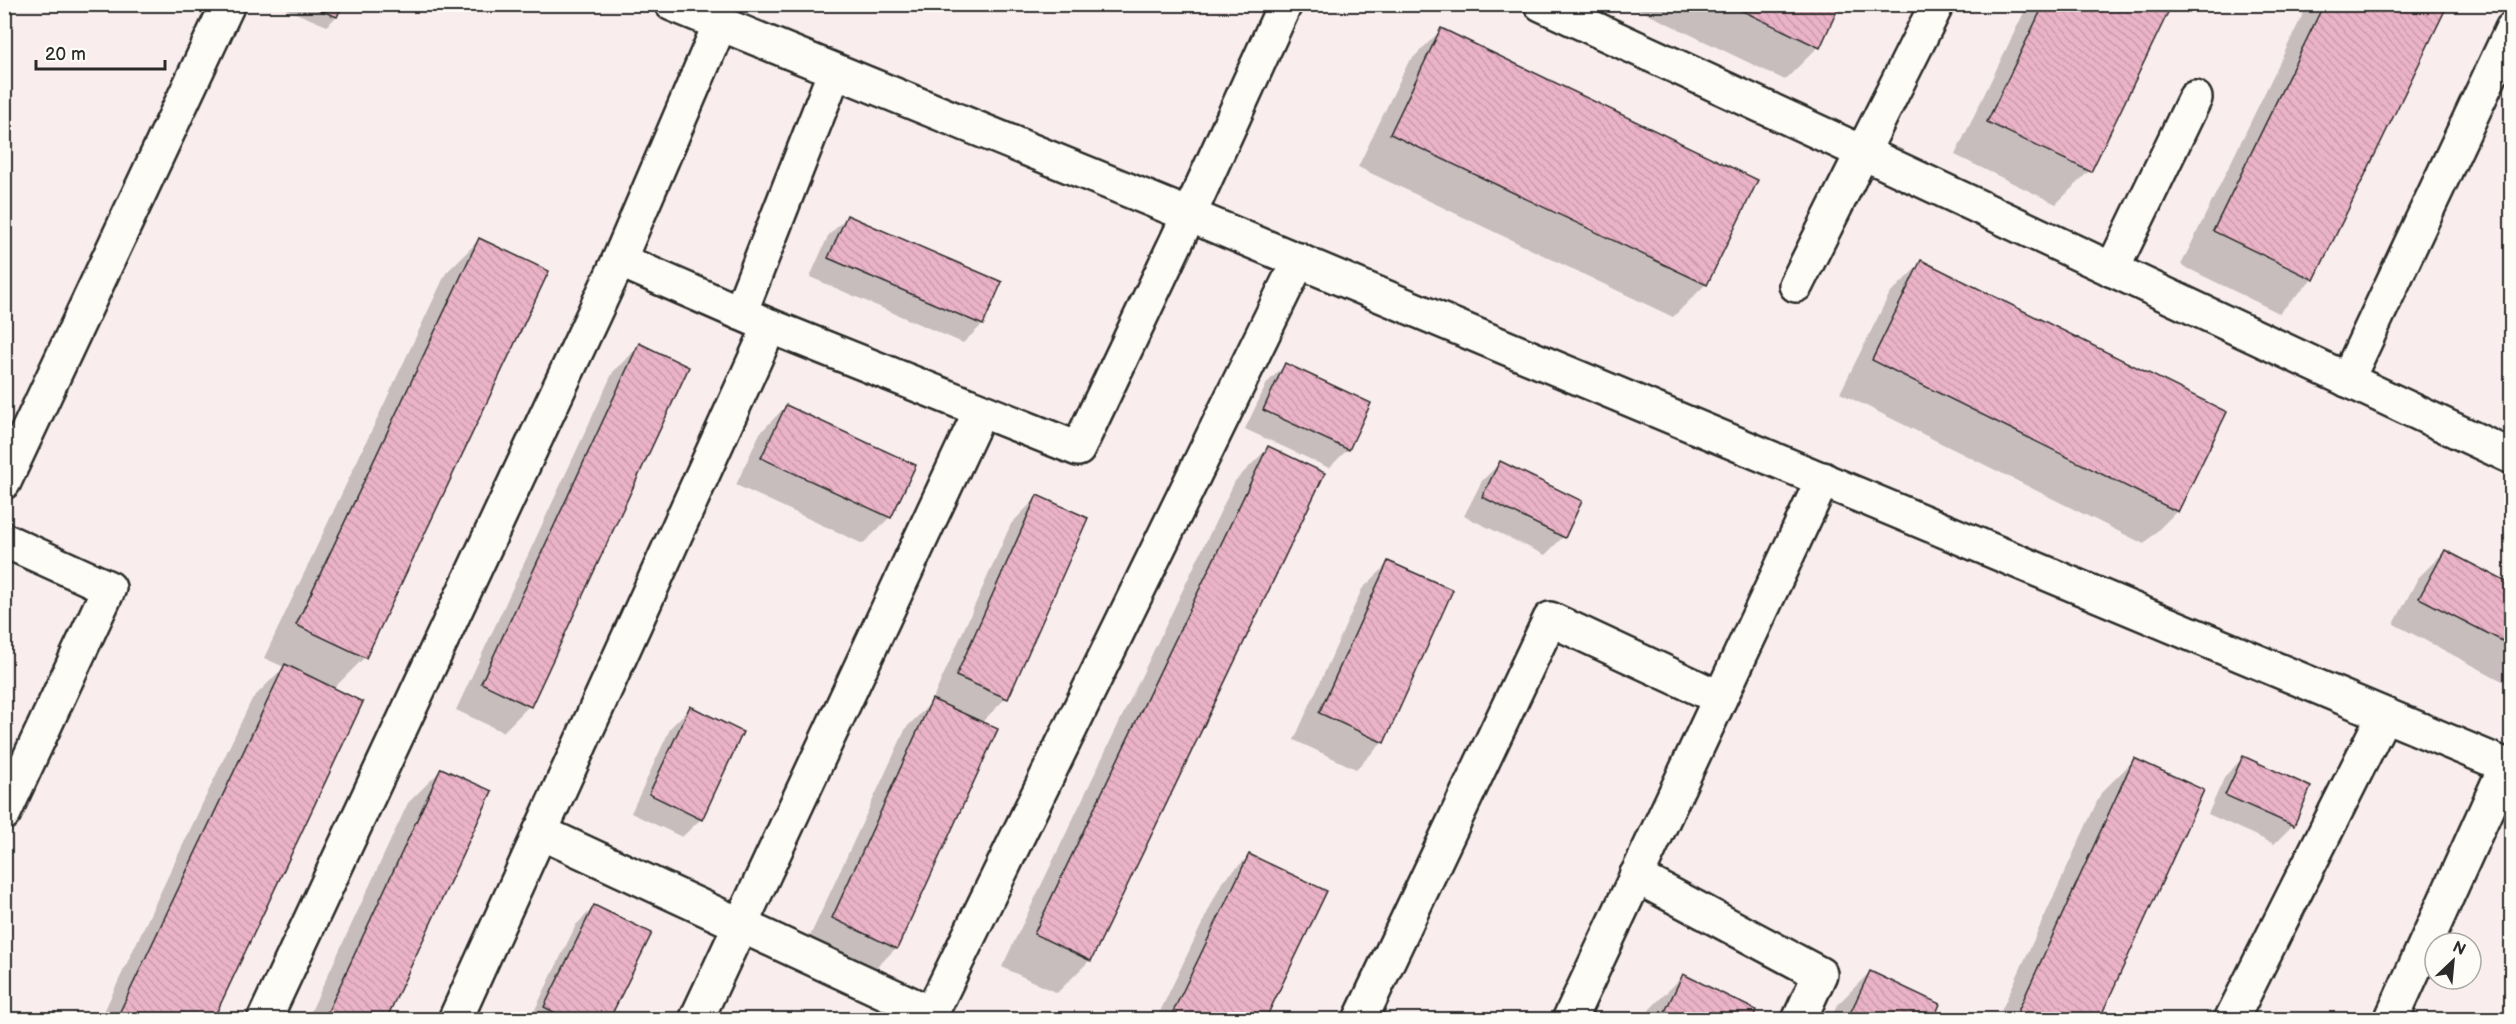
<svg xmlns="http://www.w3.org/2000/svg" width="2516" height="1024" viewBox="0 0 2516 1024" font-family="'Balsamiq Sans',sans-serif">
	<style>
		.shadow { fill: #0003 }
		.building { fill: url(#building-back-hatch); stroke: #2b2b2b; stroke-width: 1.5 }
		.lines { fill: none; stroke-linecap: round; stroke-linejoin: round }
		.minor-casing { stroke: #2b2b2b; stroke-width: 38 }
		.minor { stroke: #fdfcf7; stroke-width: 33 }
	</style>
	<defs>
		<pattern id="building-back-hatch" width="6" height="6" patternUnits="userSpaceOnUse" patternTransform="scale(1.5)"><rect width="6" height="6" fill="#ebb3c7"/><path d="M-1 5l2 2M0 0l6 6M5-1l2 2" fill="none" stroke="#ca9aab"/></pattern>
	</defs>
	<rect width="100%" height="100%" fill="#f9eded"/>
	<filter id="ink" filterUnits="userSpaceOnUse"><feTurbulence type="fractalNoise" baseFrequency=".0167" numOctaves="2"/><feDisplacementMap in="SourceGraphic" scale="12" xChannelSelector="R" yChannelSelector="G"/><feConvolveMatrix kernelMatrix="1 2 1 2 8 2 1 2 1" color-interpolation-filters="sRGB"/></filter>
	<g filter="url(#ink)">
		<g class="shadow">
			<polygon points="4,4 11,4 4,19"/>
			<polygon points="274,4 341,4 336,17 327,26"/>
			<polygon points="1627,4 1839,4 1818,47 1785,80"/>
			<polygon points="2028,4 2170,4 2089,171 2056,204 1955,155"/>
			<polygon points="2308,4 2446,4 2313,279 2279,313 2181,265"/>
			<polygon points="1441,30 1706,284 1673,317 1358,167 1408,63"/>
			<polygon points="847,217 982,325 963,343 810,277 828,236"/>
			<polygon points="479,240 365,657 333,689 212,1020 100,1020 252,699 284,667 264,658 446,273"/>
			<polygon points="1922,262 2177,511 2144,544 1840,393 1889,295"/>
			<polygon points="640,345 529,706 503,732 456,710 613,372"/>
			<polygon points="1285,365 1369,403 1347,450 1329,468 1245,429 1267,383"/>
			<polygon points="786,406 914,465 890,517 863,544 736,485 760,433"/>
			<polygon points="1268,448 1090,960 1057,993 1002,967 1235,481"/>
			<polygon points="1500,463 1563,537 1545,555 1464,516 1482,481"/>
			<polygon points="1037,497 1006,698 981,723 896,948 869,975 806,945 906,728 931,703 1011,524"/>
			<polygon points="2445,551 2512,587 2512,686 2394,624 2418,578"/>
			<polygon points="1389,563 1383,742 1356,769 1294,740 1362,589"/>
			<polygon points="690,708 701,819 682,837 631,813 671,727"/>
			<polygon points="2243,758 2293,825 2274,844 2208,814 2225,776"/>
			<polygon points="2134,760 2097,1020 1997,1020 2101,793"/>
			<polygon points="442,769 384,1020 307,1020 408,803"/>
			<polygon points="1249,856 1263,1020 1156,1020 1222,882"/>
			<polygon points="594,907 608,1020 530,1020 576,925"/>
			<polygon points="1870,972 1931,1020 1831,1020 1837,1005"/>
			<polygon points="1683,976 1750,1020 1645,1020 1650,1009"/>
		</g>
		<g class="building">
			<polygon points="305,4 343,4 337,17"/>
			<polygon points="1728,4 1840,4 1820,48"/>
			<polygon points="2044,4 2172,4 2091,172 1987,122"/>
			<polygon points="2324,4 2448,4 2314,280 2213,231"/>
			<polygon points="1441,28 1758,180 1707,285 1390,134"/>
			<polygon points="847,215 1002,282 983,325 828,258"/>
			<polygon points="479,238 549,271 366,658 296,625"/>
			<polygon points="1921,260 2227,412 2178,512 1872,360"/>
			<polygon points="639,343 689,367 531,707 481,683"/>
			<polygon points="1285,363 1371,403 1349,450 1263,410"/>
			<polygon points="786,405 916,465 891,518 761,458"/>
			<polygon points="1268,446 1325,473 1091,961 1034,934"/>
			<polygon points="1500,461 1582,501 1565,538 1482,497"/>
			<polygon points="1037,495 1088,518 1008,699 956,676"/>
			<polygon points="2445,550 2512,585 2512,646 2419,598"/>
			<polygon points="1388,561 1453,590 1384,743 1319,713"/>
			<polygon points="285,664 363,702 213,1020 116,1020"/>
			<polygon points="932,699 998,729 897,949 832,918"/>
			<polygon points="690,706 743,732 702,820 649,794"/>
			<polygon points="2243,756 2311,787 2294,826 2225,795"/>
			<polygon points="2134,758 2204,790 2099,1020 2014,1020"/>
			<polygon points="441,768 492,791 386,1020 324,1020"/>
			<polygon points="1249,854 1327,891 1265,1020 1169,1020"/>
			<polygon points="594,905 652,933 609,1020 569,1020 544,1007"/>
			<polygon points="1870,971 1940,1004 1933,1020 1847,1020"/>
			<polygon points="1683,974 1756,1010 1752,1020 1661,1020"/>
		</g>
		<g class="lines">
			<g class="minor-casing">
				<g id="minor">
					<polyline points="672,4 1189,215 2512,768"/>
					<polyline points="1541,4 1864,153 2512,457"/>
					<polyline points="619,260 770,326 1078,449 1189,215 1285,4"/>
					<polyline points="2112,270 2195,98"/>
					<polyline points="1796,285 1937,4"/>
					<polyline points="740,313 835,71"/>
					<polyline points="2347,380 2512,29"/>
					<polyline points="4,482 228,4"/>
					<polyline points="4,540 109,588 4,813"/>
					<polyline points="540,832 930,1013"/>
					<polyline points="1636,876 1820,974 1799,1020"/>
					<polyline points="264,1020 619,260 720,24"/>
					<polyline points="455,1020 770,326"/>
					<polyline points="696,1020 980,412"/>
					<polyline points="928,1020 1299,260"/>
					<polyline points="1360,1020 1550,619 1720,698"/>
					<polyline points="1569,1020 1823,479"/>
					<polyline points="2231,1020 2384,715"/>
					<polyline points="2391,1020 2506,766"/>
				</g>
			</g>
			<use href="#minor" class="minor"/>
		</g>
	</g>
	<rect width="2516" height="1024" fill="none" stroke="#fdfcf7" stroke-width="24"/>
	<rect x="12" y="12" width="2492" height="1000" fill="none" stroke="#2b2b2b" stroke-width="2" filter="url(#ink)"/>
	<g transform="translate(2453 961) rotate(26)"><circle r="28" fill="#fdfcf7" stroke="#a9a8a5" stroke-width="1.5"/>
	<path d="M0-4.5L10 22L0 15L-10 22Z" fill="#2b2b2b"/>
	<text y="-9" font-size="16" font-weight="bold" text-anchor="middle" fill="#2b2b2b">N</text>
	</g>
	<path d="M36 60v9h129v-9" fill="none" stroke="#2b2b2b" stroke-width="3"/>
	<text x="45" y="60" font-size="18" fill="#2b2b2b" stroke="#fdfcf7" stroke-width="4.5" paint-order="stroke">20 m</text>
</svg>
